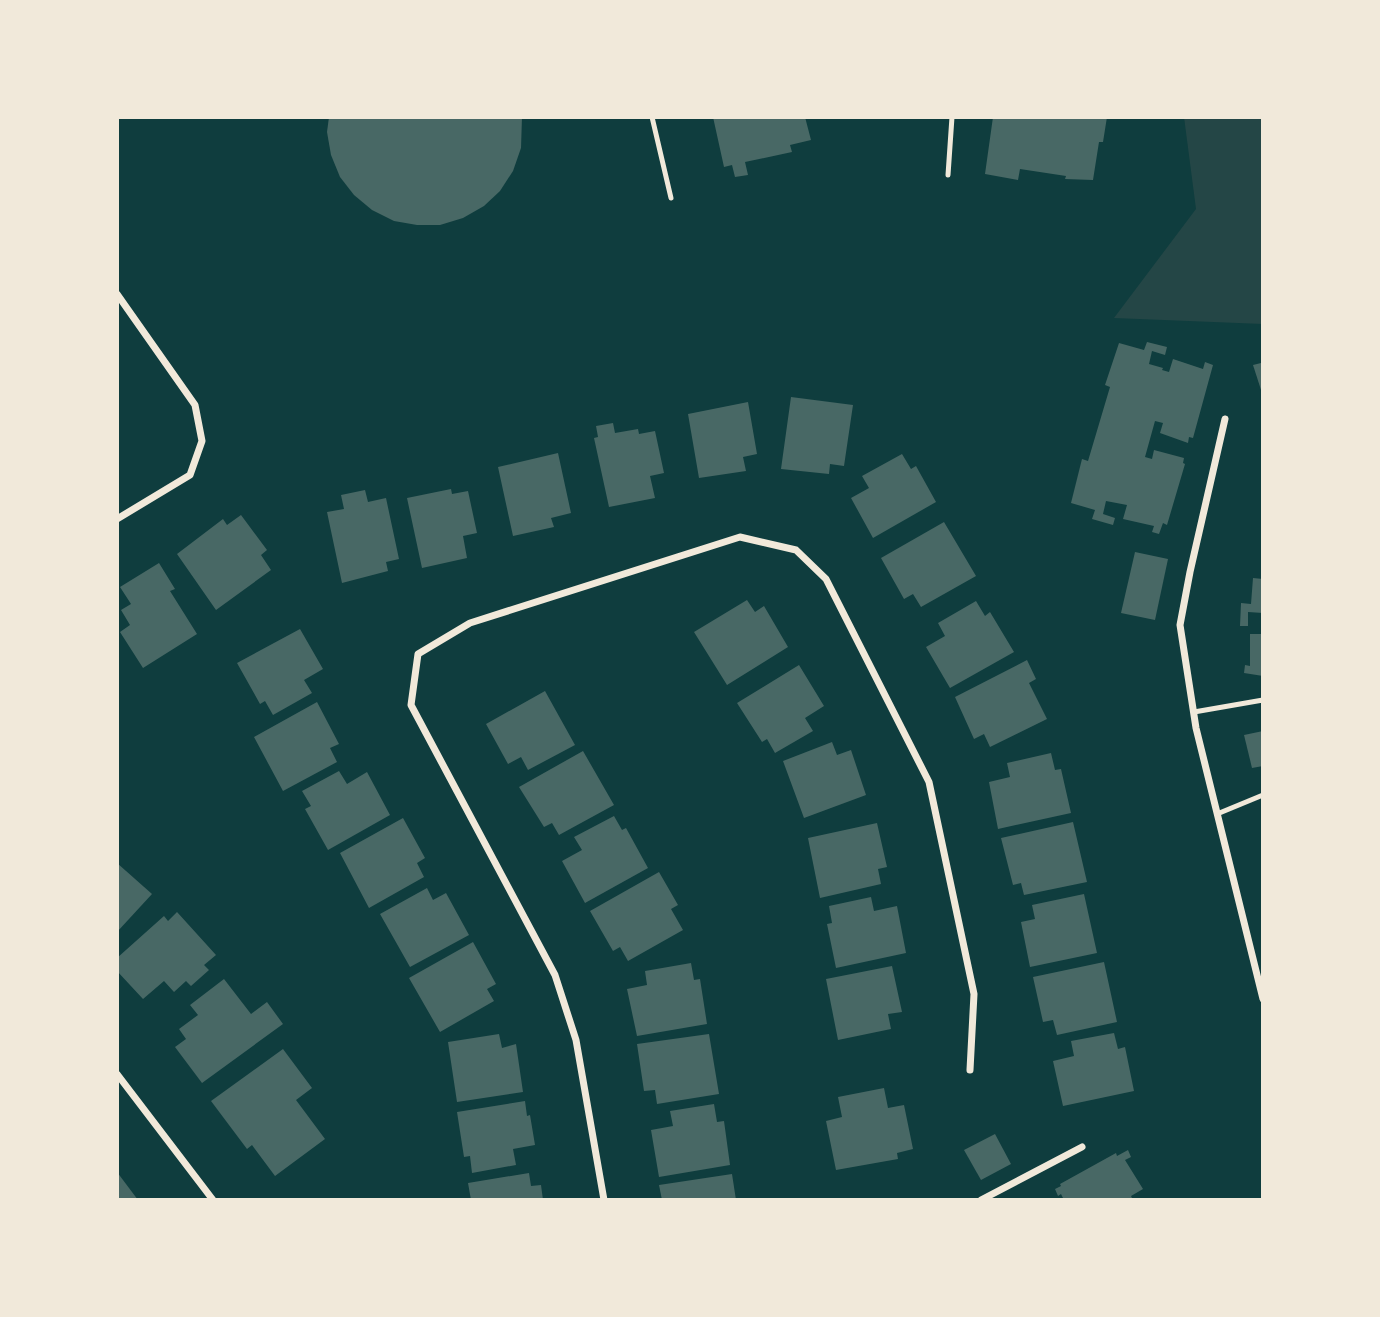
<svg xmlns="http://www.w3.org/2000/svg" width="1380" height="1317" viewBox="0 0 1380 1317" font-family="Mulish,sans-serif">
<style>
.green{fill:#244646}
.building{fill:#486865}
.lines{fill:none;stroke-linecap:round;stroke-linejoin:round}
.service{stroke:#f1e9da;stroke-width:5}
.minor{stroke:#f1e9da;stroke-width:7}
</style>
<rect width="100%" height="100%" fill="#0f3d3e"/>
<path class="green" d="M 1184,117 L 1263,117 L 1263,324 L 1114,318 L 1196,209 Z"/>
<g class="building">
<path d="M 329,117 L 522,117 L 521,148 L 513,171 L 500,191 L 484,206 L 463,218 L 440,225 L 417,225 L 394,221 L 372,210 L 354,195 L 340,177 L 331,155 L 327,132 Z"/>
<path d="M 713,117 L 805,117 L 811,140 L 790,145 L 792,152 L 745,162 L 748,175 L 735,177 L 732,165 L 724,167 Z"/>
<path d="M 993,117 L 1107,117 L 1103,142 L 1099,142 L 1093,180 L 1065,179 L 1066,176 L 1020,169 L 1018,180 L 985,174 Z"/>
<path d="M 1147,342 L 1167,347 L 1165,355 L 1152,351 L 1149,364 L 1163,368 L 1162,370 L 1169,372 L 1173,359 L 1203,369 L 1205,362 L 1213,365 L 1193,438 L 1189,437 L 1188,443 L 1160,433 L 1163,423 L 1155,421 L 1145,457 L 1152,459 L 1154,450 L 1184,458 L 1183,463 L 1185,464 L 1167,525 L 1163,523 L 1159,534 L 1152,532 L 1154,526 L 1123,519 L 1127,505 L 1106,501 L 1103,514 L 1115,518 L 1113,525 L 1092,519 L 1095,510 L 1071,503 L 1082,459 L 1088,461 L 1110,387 L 1105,385 L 1119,343 L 1144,350 Z"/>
<path d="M 1261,363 L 1263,366 L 1262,393 L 1253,365 Z"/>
<path d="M 791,397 L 853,405 L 844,466 L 830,464 L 829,474 L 781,469 Z"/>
<path d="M 748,402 L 757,454 L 743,457 L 746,471 L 699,478 L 688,414 Z"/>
<path d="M 613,423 L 615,433 L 638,429 L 639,434 L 655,431 L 664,473 L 650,476 L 655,498 L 609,507 L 594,438 L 598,437 L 596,426 Z"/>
<path d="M 558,453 L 571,513 L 551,518 L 554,527 L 513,536 L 498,467 Z"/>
<path d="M 902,454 L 911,469 L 916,466 L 936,502 L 873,538 L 851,498 L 869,488 L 862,476 Z"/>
<path d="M 451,489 L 452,494 L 468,491 L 477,533 L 463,536 L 467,558 L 422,568 L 407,498 Z"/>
<path d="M 365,490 L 368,502 L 386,498 L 399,559 L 386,562 L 388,571 L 342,583 L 327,512 L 344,509 L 341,495 Z"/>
<path d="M 241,515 L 267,550 L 261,555 L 271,570 L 216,610 L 177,554 L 223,519 L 227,525 Z"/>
<path d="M 944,522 L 976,576 L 921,607 L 913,594 L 904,599 L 881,558 Z"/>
<path d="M 1135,552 L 1168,559 L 1155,620 L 1121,613 Z"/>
<path d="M 159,563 L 175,589 L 170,591 L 197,634 L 143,668 L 120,632 L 130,625 L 121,610 L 131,604 L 120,587 Z"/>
<path d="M 1253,578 L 1263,579 L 1263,613 L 1248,612 L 1248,626 L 1240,626 L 1241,603 L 1251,604 Z"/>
<path d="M 747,600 L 755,612 L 764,606 L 788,647 L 727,685 L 694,632 Z"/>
<path d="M 976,601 L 985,616 L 990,612 L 1014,652 L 950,688 L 926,647 L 945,636 L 938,623 Z"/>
<path d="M 300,629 L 323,669 L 304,680 L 312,693 L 273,715 L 265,701 L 260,704 L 237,663 Z"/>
<path d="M 1250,634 L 1263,634 L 1263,676 L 1244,673 L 1245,665 L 1250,666 Z"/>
<path d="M 1027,660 L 1036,679 L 1029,683 L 1047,719 L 990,747 L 984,734 L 974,739 L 955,697 Z"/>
<path d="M 799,665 L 824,706 L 805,718 L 813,731 L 775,753 L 767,739 L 762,742 L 737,703 Z"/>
<path d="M 545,691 L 575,745 L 528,770 L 521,757 L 508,764 L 486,724 Z"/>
<path d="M 317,702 L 339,744 L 330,748 L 337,762 L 283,791 L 254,737 Z"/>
<path d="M 1263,731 L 1263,766 L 1252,768 L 1244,735 Z"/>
<path d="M 832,742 L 837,755 L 851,750 L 866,795 L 804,818 L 783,761 Z"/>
<path d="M 583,751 L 614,805 L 559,835 L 552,823 L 544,827 L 519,787 Z"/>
<path d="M 1051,753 L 1055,770 L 1061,769 L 1071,813 L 998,829 L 989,782 L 1010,777 L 1007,763 Z"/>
<path d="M 339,771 L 347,784 L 367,772 L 390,815 L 328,850 L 305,809 L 311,806 L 302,791 Z"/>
<path d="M 614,816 L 622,830 L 626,828 L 648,868 L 585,903 L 562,861 L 582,850 L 574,837 Z"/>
<path d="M 403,818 L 425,858 L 417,863 L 424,877 L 369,908 L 340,853 Z"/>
<path d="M 1073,822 L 1087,882 L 1024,895 L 1021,883 L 1013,885 L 1001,838 Z"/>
<path d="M 877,823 L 887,867 L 878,869 L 881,884 L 820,898 L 808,838 Z"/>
<path d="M 117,863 L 152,894 L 117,932 Z"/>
<path d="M 659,872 L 678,905 L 671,909 L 683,930 L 628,961 L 620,947 L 613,951 L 590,911 Z"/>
<path d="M 427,888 L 433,900 L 446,893 L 469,935 L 410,967 L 380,914 Z"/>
<path d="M 1084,894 L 1097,953 L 1030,967 L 1021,922 L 1035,919 L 1032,905 Z"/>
<path d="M 871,897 L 874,911 L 897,906 L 906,953 L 836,968 L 827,924 L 832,923 L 829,906 Z"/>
<path d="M 177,912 L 216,955 L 204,965 L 209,970 L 191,986 L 186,981 L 174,992 L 164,981 L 143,999 L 117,971 L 117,958 L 164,916 L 168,921 Z"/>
<path d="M 473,942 L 496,984 L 487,989 L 494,1001 L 440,1032 L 409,978 Z"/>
<path d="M 1104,962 L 1117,1022 L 1057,1035 L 1053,1020 L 1043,1022 L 1033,977 Z"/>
<path d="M 691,963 L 694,980 L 700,979 L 707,1024 L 637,1036 L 627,989 L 647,985 L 645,971 Z"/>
<path d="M 892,966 L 902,1012 L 888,1014 L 891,1029 L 838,1040 L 826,979 Z"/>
<path d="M 224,979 L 251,1014 L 267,1002 L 283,1024 L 202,1083 L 175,1047 L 186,1039 L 179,1029 L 198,1015 L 190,1005 Z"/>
<path d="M 1114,1033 L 1118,1049 L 1125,1047 L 1134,1091 L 1063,1106 L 1053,1061 L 1074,1056 L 1071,1041 Z"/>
<path d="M 499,1034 L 502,1048 L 516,1044 L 523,1092 L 457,1102 L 448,1042 Z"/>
<path d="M 709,1034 L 719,1094 L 657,1104 L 655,1090 L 644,1091 L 637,1044 Z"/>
<path d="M 283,1049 L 312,1088 L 296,1100 L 325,1139 L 275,1176 L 252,1145 L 247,1149 L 211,1101 Z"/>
<path d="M 884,1088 L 888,1108 L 904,1105 L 913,1149 L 897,1153 L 898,1159 L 836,1170 L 826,1121 L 842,1117 L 838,1097 Z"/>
<path d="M 525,1101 L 527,1116 L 530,1115 L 535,1145 L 513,1149 L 516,1165 L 472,1173 L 470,1156 L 464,1157 L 457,1112 Z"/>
<path d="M 714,1104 L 717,1122 L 724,1121 L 730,1165 L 659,1177 L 651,1130 L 673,1126 L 670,1111 Z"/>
<path d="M 995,1134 L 1011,1164 L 981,1180 L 964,1150 Z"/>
<path d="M 1128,1150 L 1131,1157 L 1125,1160 L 1143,1189 L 1131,1196 L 1133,1200 L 1064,1200 L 1061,1194 L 1058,1196 L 1055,1189 L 1061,1186 L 1060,1184 L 1116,1153 L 1117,1156 Z"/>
<path d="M 117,1172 L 138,1200 L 117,1200 Z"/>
<path d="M 529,1173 L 531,1186 L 541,1185 L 543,1200 L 471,1200 L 468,1183 Z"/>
<path d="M 732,1174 L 736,1200 L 662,1200 L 659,1185 Z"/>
</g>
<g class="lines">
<g class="service">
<path d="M 652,117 L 671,198"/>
<path d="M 948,175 L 952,117"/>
<path d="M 1194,712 L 1263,700"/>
<path d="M 1217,814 L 1263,795"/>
</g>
<g class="minor">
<path d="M 117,294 L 195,405 L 202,441 L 190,475 L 117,519"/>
<path d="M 1225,419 L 1190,572 L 1180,625 L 1196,728 L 1263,999"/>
<path d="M 117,1074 L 213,1200"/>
<path d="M 604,1200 L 576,1040 L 555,975 L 411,705 L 418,654 L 470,623 L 740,537 L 796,550 L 826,579 L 929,782 L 974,994 L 970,1070"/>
<path d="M 981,1200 L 1082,1147"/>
</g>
</g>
<rect width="1380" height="1317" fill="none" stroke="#f1e9da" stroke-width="238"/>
</svg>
